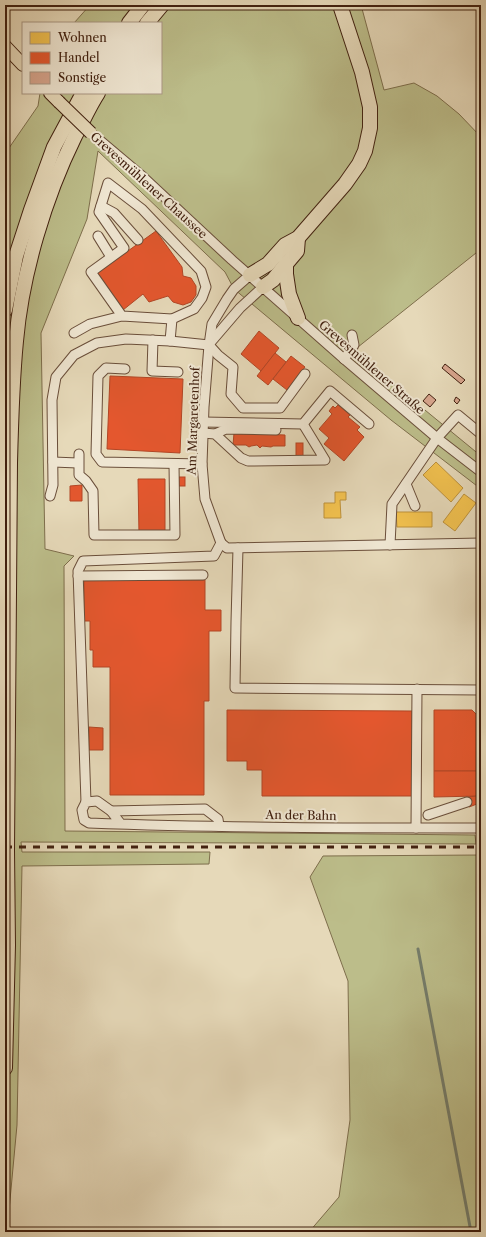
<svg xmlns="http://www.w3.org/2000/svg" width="486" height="1237" viewBox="0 0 486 1237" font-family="'Libre Caslon Text',serif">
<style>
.green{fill:#bcbd8a;stroke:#7e6e4c}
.homes{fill:#f2c14e;stroke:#bd913b}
.shops{fill:#e4572e;stroke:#b34625}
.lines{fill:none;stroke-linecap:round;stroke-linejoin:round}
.stream{stroke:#757d6b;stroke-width:3}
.building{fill:#d6a48c;stroke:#41200f}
.minor-casing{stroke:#6a4e3a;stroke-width:11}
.major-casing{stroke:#41200f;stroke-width:14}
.highway-casing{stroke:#41200f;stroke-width:16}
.minor{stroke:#efe6d2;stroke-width:9}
.major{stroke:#e6d9b9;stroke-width:12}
.highway{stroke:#e6d9b9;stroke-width:14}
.rail{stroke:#41200f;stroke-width:3;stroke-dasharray:7 7;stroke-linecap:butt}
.major-bridge-casing{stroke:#41200f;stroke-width:14;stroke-linecap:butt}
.major-bridge{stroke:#e6d9b9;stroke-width:12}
.labels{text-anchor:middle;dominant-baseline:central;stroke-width:4;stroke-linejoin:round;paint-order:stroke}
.street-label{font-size:12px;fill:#41200f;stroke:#efe6d2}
</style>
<rect width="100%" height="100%" fill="#e6d9b9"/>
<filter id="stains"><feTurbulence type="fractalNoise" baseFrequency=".005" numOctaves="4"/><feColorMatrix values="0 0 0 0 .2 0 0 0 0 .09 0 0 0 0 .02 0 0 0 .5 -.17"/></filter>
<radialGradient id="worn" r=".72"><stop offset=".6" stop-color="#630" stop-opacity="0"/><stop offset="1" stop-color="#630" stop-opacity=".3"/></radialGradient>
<g class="green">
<path d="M 90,5 L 361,5 L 384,90 L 414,83 L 437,96 L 459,114 L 481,137 L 481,249 L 353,351 L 481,456 L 481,489 L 391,420 L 234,289 L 225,272 L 98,151 L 87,219 L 41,333 L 45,549 L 74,556 L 64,566 L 65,831 L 475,835 L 476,844 L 21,842 L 22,852 L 210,852 L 209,864 L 22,866 L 17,1125 L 7,1232 L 5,1232 L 5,164 L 9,148 L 38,106 L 40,93 L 161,93 L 161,23 L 74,23 Z"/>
<path d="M 481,855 L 481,1232 L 309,1232 L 339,1197 L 350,1120 L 348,981 L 310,877 L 323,856 Z"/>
</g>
<g class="homes">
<path d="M 436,462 L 463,488 L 451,502 L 423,475 Z"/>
<path d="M 335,492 L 346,492 L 346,500 L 340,500 L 341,518 L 324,518 L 324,503 L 335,503 Z"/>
<path d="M 464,494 L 476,503 L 455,531 L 443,522 Z"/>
<path d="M 396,512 L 432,512 L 432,527 L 397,527 Z"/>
</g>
<g class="shops">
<path d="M 156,231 L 182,267 L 183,276 L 191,278 L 196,286 L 196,295 L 191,302 L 183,305 L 173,302 L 168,296 L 149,302 L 143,294 L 123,310 L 97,273 Z"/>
<path d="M 259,331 L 279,348 L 261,371 L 241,354 Z"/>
<path d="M 275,353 L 286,362 L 268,385 L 257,376 Z"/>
<path d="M 291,356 L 305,367 L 287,390 L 273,379 Z"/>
<path d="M 110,376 L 183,379 L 180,453 L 107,449 Z"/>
<path d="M 338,405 L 350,415 L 348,417 L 360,427 L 357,430 L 364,437 L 344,461 L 324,444 L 329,438 L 319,429 L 332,414 L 329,411 L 333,406 L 335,408 Z"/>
<path d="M 234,433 L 285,435 L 285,446 L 273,446 L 271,447 L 262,446 L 260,448 L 257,445 L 251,446 L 249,447 L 246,445 L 233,445 Z"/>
<rect x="296" y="443" width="7" height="13"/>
<rect x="177" y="477" width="8" height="9"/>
<path d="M 138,479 L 165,479 L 165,534 L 139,534 Z"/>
<path d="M 82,485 L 82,501 L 70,501 L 70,486 Z"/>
<path d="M 84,580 L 205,580 L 205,610 L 221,610 L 221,631 L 209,631 L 209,701 L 204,701 L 204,795 L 110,795 L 110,667 L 93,667 L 93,650 L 90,650 L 90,621 L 84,621 Z"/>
<path d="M 227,710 L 412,711 L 412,796 L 262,796 L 262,770 L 247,770 L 247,761 L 227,761 Z"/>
<path d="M 434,710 L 472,710 L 478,716 L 478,771 L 434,771 Z"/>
<path d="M 89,727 L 103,728 L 103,750 L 89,750 Z"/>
<path d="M 434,771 L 481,771 L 481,785 L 478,785 L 478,796 L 434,797 Z"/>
<path d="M 478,796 L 477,804 L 469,807 L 466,797 Z"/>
</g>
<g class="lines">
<path class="stream" d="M 418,949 L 471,1232"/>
</g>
<g class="building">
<path d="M 445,364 L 465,380 L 461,384 L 442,368 Z"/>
<path d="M 429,394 L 436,400 L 430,407 L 423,401 Z"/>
<path d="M 456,397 L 460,400 L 457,404 L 454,401 Z"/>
</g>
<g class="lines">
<defs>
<g id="minor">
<path d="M 91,133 L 142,176 L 232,260 L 344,359 L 437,438 L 481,472"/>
<path d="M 101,206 L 114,213 L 138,240"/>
<path d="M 98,236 L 111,257"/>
<path d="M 74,333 L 90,324 L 122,316 L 172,319 L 194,309 L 202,298 L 206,287 L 201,271 L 142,209 L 108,183 L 99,212 L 124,248 L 91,272 L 122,316"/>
<path d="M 153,340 L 152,371 L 178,372"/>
<path d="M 170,341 L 172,319"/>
<path d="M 210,343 L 240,308 L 263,287"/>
<path d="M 209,345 L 218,355 L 233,367 L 231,394 L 243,408 L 280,408 L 305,374"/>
<path d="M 344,359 L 354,345 L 352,335"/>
<path d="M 125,369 L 106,368 L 98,376 L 96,454 L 102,462 L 202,464"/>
<path d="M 203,422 L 303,424 L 330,391 L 369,424"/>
<path d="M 203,433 L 215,434 L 241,458 L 248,461 L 325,460 L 303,424"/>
<path d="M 215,434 L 226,429 L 276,430"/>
<path d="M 79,454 L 79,475 L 86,481 L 93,491 L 94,535 L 175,535 L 174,464"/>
<path d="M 53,462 L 78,463"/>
<path d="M 406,484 L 415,506"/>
<path d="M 50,496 L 53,485 L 52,400 L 56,377 L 74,355 L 97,343 L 126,339 L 170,341 L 209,345"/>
<path d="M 221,543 L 205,499 L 202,464 L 204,407 L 209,345 L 212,324 L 227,299 L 234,289 L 250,275"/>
<path d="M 221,543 L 227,548 L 481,543"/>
<path d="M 390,545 L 392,504 L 437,438 L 458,415 L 481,434"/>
<path d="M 238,548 L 236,622 L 235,688 L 481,690"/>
<path d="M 78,576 L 203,575"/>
<path d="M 86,802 L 78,571 L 83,561 L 214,556 L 221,543"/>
<path d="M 111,811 L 205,809 L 218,819 L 219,826"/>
<path d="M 428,815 L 467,802"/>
<path d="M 121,824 L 111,811 L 97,801 L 86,802 L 82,810 L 84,820 L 89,823 C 219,828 350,828 481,828"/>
<path d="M 416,828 L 417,689"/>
</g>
<g id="major">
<path d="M 5,46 L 23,65"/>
<path d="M 50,93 L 59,102"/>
</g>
<g id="highway">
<path d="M 129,23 L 143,5"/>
<path d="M 147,23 L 162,5"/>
<path d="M 298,238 L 297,251 L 286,264 L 286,274 L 289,294 L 298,318"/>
<path d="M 250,275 L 268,264 L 285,245 L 298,238 L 345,184 L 359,164 L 365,151 L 370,128 L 370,107 L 362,72 L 340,5"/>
<path d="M 263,287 L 273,280 L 286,264"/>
<path d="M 5,310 L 16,256 L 31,210 L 54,147 L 83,93"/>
<path d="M 5,1068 L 8,945 L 7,850 L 10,463 C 11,422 12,382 16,341 C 22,273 45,197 75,136 C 83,121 89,107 98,93"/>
</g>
</defs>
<use href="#minor" class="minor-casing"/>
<use href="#major" class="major-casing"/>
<use href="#highway" class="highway-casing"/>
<use href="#minor" class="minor"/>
<use href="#major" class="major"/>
<use href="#highway" class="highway"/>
<path class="rail" d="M 5,847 L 481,847"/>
<defs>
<path id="major-bridge" d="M 59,102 L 91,133"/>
</defs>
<use href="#major-bridge" class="major-bridge-casing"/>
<use href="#major-bridge" class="major-bridge"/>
</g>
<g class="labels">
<g class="street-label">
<text transform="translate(149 185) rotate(42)">Grevesmühlener Chaussee</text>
<text transform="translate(372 367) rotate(41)">Grevesmühlener Straße</text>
<text transform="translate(193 421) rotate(-88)">Am Margaretenhof</text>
<text transform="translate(301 815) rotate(1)">An der Bahn</text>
</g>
</g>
<rect width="486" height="1237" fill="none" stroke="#e6d9b9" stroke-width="20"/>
<rect x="6" y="6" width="474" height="1225" fill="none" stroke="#41200f" stroke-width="2"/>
<rect x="10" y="10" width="466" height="1217" fill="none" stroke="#41200f"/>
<rect x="22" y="22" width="140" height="72" fill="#efe6d2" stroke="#a99784"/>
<rect x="30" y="32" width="20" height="12" fill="#f2c14e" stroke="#a99784"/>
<text x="58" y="42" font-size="12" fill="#41200f">Wohnen</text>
<rect x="30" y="52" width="20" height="12" fill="#e4572e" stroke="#a99784"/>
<text x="58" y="62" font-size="12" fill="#41200f">Handel</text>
<rect x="30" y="72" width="20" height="12" fill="#d6a48c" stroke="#a99784"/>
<text x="58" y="82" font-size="12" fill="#41200f">Sonstige</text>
<rect width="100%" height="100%" filter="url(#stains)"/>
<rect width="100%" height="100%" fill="url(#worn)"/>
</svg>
